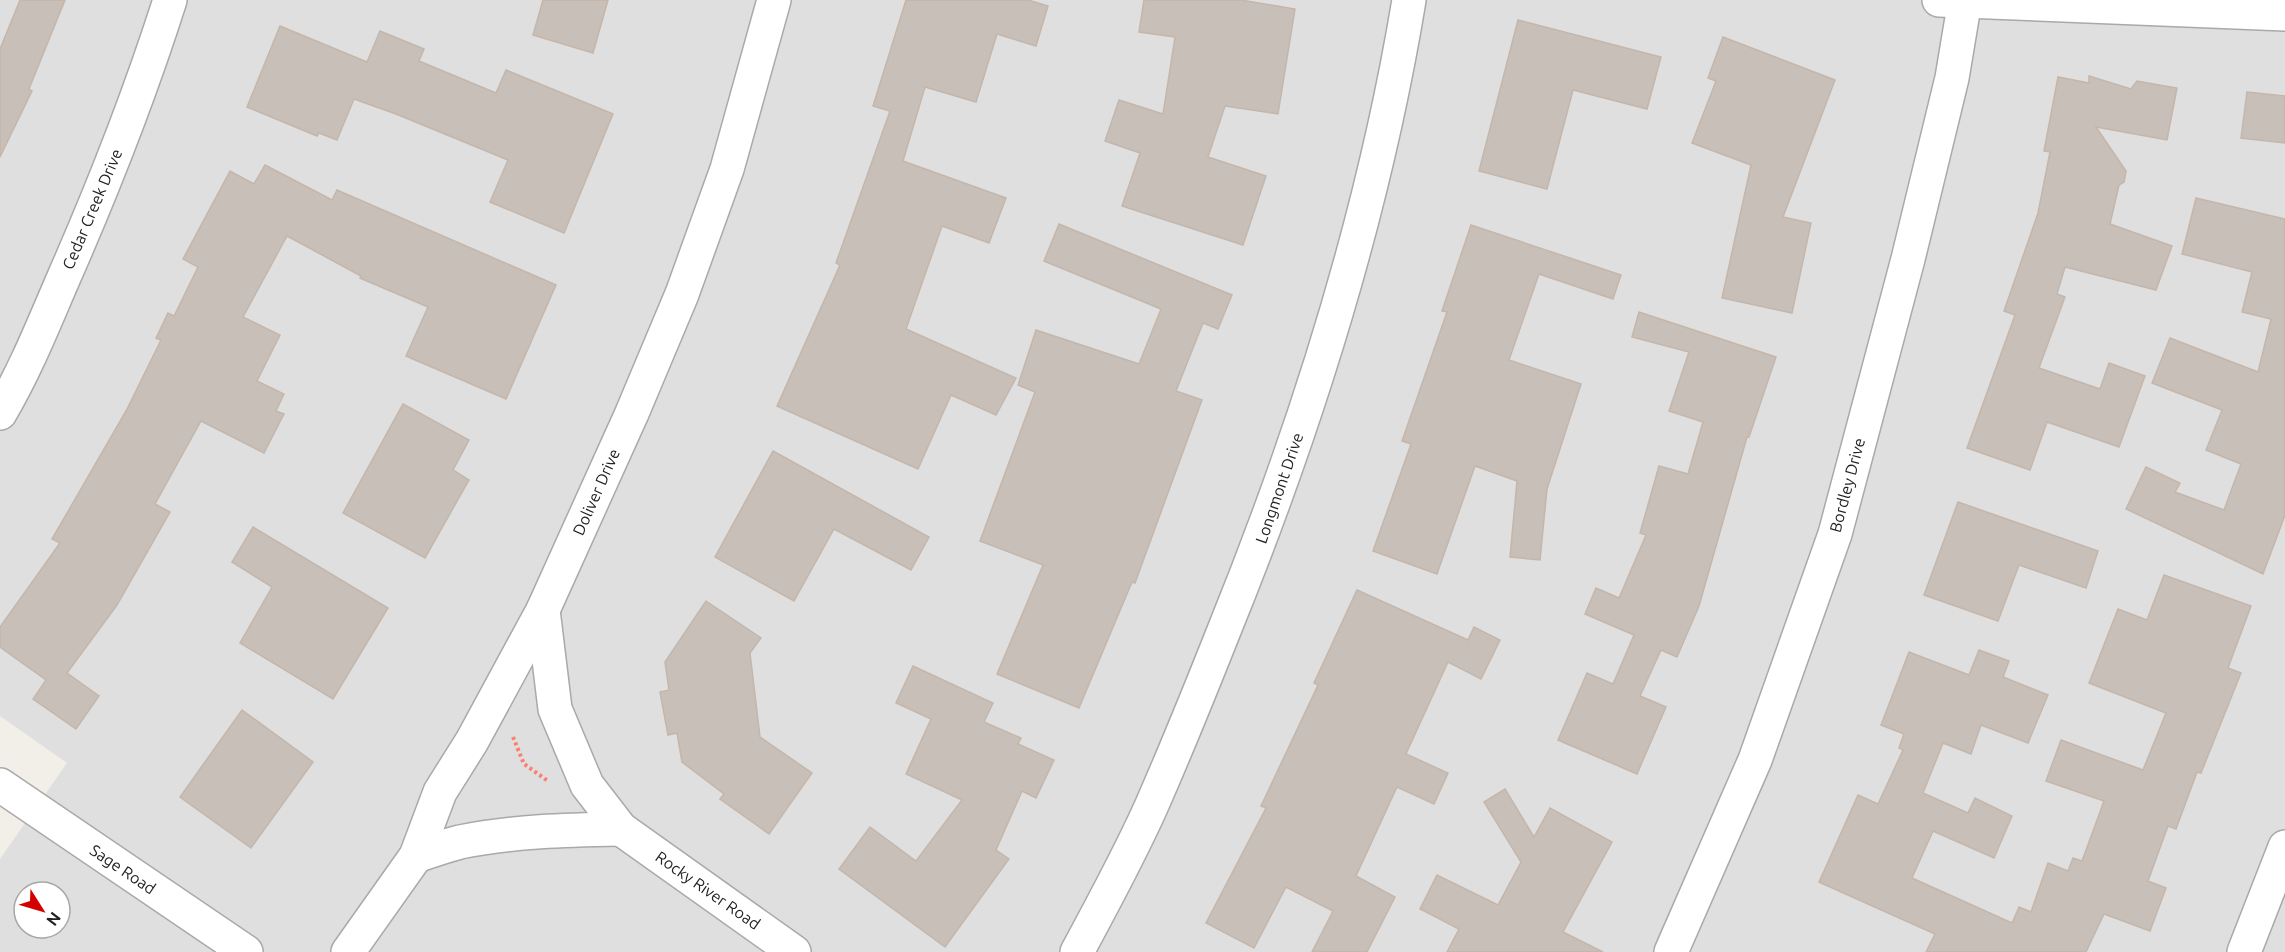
<svg xmlns="http://www.w3.org/2000/svg" width="2285" height="952" viewBox="0 0 2285 952" font-family="Ubuntu,sans-serif">
<style>
.residential{fill:#e0dfdf;fill-rule:evenodd}
.building{fill:#c7bfb8;stroke:#c4b6ab;stroke-width:1.5}
.lines{fill:none;stroke-linecap:round;stroke-linejoin:round}
.minor-casing{stroke:#a9a9a9;stroke-width:36}
.tertiary-casing{stroke:#a9a9a9;stroke-width:36}
.path{stroke:#fa8072;stroke-width:4;stroke-dasharray:3 3;stroke-linecap:butt}
.minor{stroke:#fff;stroke-width:33}
.tertiary{stroke:#fff;stroke-width:33}
.labels{text-anchor:middle;dominant-baseline:central;stroke-width:6;stroke-linejoin:round;paint-order:stroke}
.street-label{font-size:16px;fill:#222;stroke:#fff}
</style>
<rect width="100%" height="100%" fill="#f2efe9"/>
<path class="residential" d="M 0,0 L 2285,0 L 2285,952 L 0,952 L 0,859 L 67,763 L 0,716 ZM 24,892 L 60,892 L 60,928 L 24,928 Z"/>
<g class="building">
<path d="M 20,0 L 65,0 L 29,89 L 32,91 L 0,157 L 0,49 Z"/>
<path d="M 543,0 L 608,0 L 593,53 L 533,35 Z"/>
<path d="M 906,0 L 1028,0 L 1048,6 L 1036,46 L 997,34 L 976,102 L 925,87 L 903,161 L 1006,198 L 989,243 L 942,226 L 906,329 L 1016,378 L 996,415 L 951,395 L 918,469 L 777,406 L 840,265 L 836,263 L 890,111 L 873,106 Z"/>
<path d="M 1144,0 L 1241,0 L 1295,9 L 1278,114 L 1225,106 L 1208,157 L 1266,176 L 1243,245 L 1122,206 L 1140,153 L 1105,141 L 1119,100 L 1163,114 L 1175,37 L 1139,32 Z"/>
<path d="M 1518,20 L 1661,57 L 1647,109 L 1573,90 L 1547,189 L 1479,171 Z"/>
<path d="M 280,26 L 367,62 L 380,31 L 424,49 L 419,61 L 496,93 L 506,70 L 613,114 L 564,233 L 490,202 L 508,160 L 396,114 L 354,99 L 337,140 L 319,133 L 317,136 L 247,107 Z"/>
<path d="M 1723,37 L 1835,80 L 1783,217 L 1811,223 L 1792,313 L 1722,298 L 1751,165 L 1692,143 L 1716,81 L 1708,78 Z"/>
<path d="M 2089,76 L 2131,89 L 2137,81 L 2177,88 L 2167,140 L 2096,127 L 2126,171 L 2124,182 L 2119,185 L 2110,224 L 2172,246 L 2156,290 L 2065,267 L 2057,294 L 2065,297 L 2039,368 L 2100,389 L 2109,363 L 2145,376 L 2119,447 L 2047,422 L 2030,470 L 1967,448 L 2015,315 L 2004,311 L 2038,213 L 2050,152 L 2044,151 L 2058,77 L 2089,83 Z"/>
<path d="M 2247,92 L 2285,96 L 2285,143 L 2241,138 Z"/>
<path d="M 265,165 L 332,200 L 337,190 L 556,285 L 506,399 L 406,356 L 428,307 L 360,278 L 361,276 L 287,236 L 243,317 L 280,335 L 257,381 L 284,394 L 276,411 L 284,414 L 264,453 L 201,421 L 155,504 L 170,512 L 117,605 L 67,673 L 99,696 L 76,729 L 33,699 L 46,680 L 0,647 L 0,627 L 60,543 L 52,539 L 126,411 L 161,340 L 156,338 L 168,313 L 174,316 L 198,267 L 183,259 L 230,171 L 254,184 Z"/>
<path d="M 2196,198 L 2285,219 L 2285,515 L 2263,574 L 2126,509 L 2146,467 L 2180,483 L 2175,492 L 2224,510 L 2241,464 L 2206,450 L 2222,410 L 2152,383 L 2170,338 L 2258,372 L 2271,319 L 2242,312 L 2252,272 L 2182,254 Z"/>
<path d="M 1059,224 L 1232,295 L 1218,329 L 1203,323 L 1176,391 L 1202,400 L 1135,583 L 1132,582 L 1079,708 L 997,674 L 1043,565 L 980,541 L 1035,392 L 1018,385 L 1036,330 L 1139,364 L 1161,309 L 1044,261 Z"/>
<path d="M 1471,225 L 1621,275 L 1613,299 L 1539,274 L 1509,360 L 1581,384 L 1547,489 L 1540,560 L 1510,557 L 1517,481 L 1475,466 L 1437,574 L 1373,551 L 1411,444 L 1402,441 L 1447,312 L 1442,311 Z"/>
<path d="M 1639,312 L 1776,357 L 1749,437 L 1747,437 L 1699,606 L 1677,657 L 1661,650 L 1640,696 L 1666,707 L 1637,774 L 1558,740 L 1587,673 L 1613,684 L 1634,635 L 1585,614 L 1596,588 L 1619,598 L 1646,535 L 1640,533 L 1659,466 L 1688,474 L 1703,422 L 1669,411 L 1689,352 L 1632,337 Z"/>
<path d="M 403,404 L 469,440 L 453,470 L 469,480 L 425,558 L 343,513 Z"/>
<path d="M 773,451 L 929,537 L 911,570 L 834,529 L 794,601 L 715,557 Z"/>
<path d="M 1958,502 L 2098,551 L 2086,588 L 2019,565 L 1998,621 L 1924,595 Z"/>
<path d="M 253,527 L 388,608 L 333,699 L 240,643 L 272,587 L 232,562 Z"/>
<path d="M 2164,575 L 2251,606 L 2228,668 L 2241,673 L 2201,773 L 2197,772 L 2176,829 L 2168,826 L 2148,881 L 2166,888 L 2150,931 L 2104,914 L 2086,952 L 1926,952 L 1935,934 L 1819,882 L 1858,795 L 1878,804 L 1903,750 L 1899,748 L 1904,734 L 1881,725 L 1909,652 L 1969,675 L 1979,650 L 2009,661 L 2003,677 L 2048,695 L 2028,743 L 1981,725 L 1971,754 L 1943,743 L 1923,793 L 1968,813 L 1975,798 L 2012,816 L 1994,858 L 1933,831 L 1912,878 L 2012,923 L 2019,907 L 2031,912 L 2048,863 L 2068,871 L 2073,858 L 2082,861 L 2104,801 L 2046,781 L 2061,740 L 2143,770 L 2166,713 L 2089,683 L 2118,609 L 2147,620 Z"/>
<path d="M 1357,590 L 1468,640 L 1474,627 L 1500,640 L 1481,679 L 1448,662 L 1406,754 L 1448,773 L 1434,804 L 1397,787 L 1356,876 L 1395,897 L 1367,952 L 1312,952 L 1333,911 L 1286,887 L 1254,948 L 1206,923 L 1266,808 L 1261,806 L 1318,685 L 1314,683 Z"/>
<path d="M 706,601 L 761,638 L 750,653 L 760,737 L 812,773 L 769,834 L 720,799 L 724,794 L 682,762 L 677,733 L 668,735 L 660,692 L 669,690 L 665,662 Z"/>
<path d="M 913,666 L 993,703 L 984,722 L 1021,738 L 1018,744 L 1054,760 L 1036,798 L 1022,791 L 996,850 L 1009,859 L 945,947 L 839,869 L 870,827 L 916,861 L 962,800 L 906,774 L 931,719 L 896,703 Z"/>
<path d="M 242,710 L 313,762 L 251,848 L 180,797 Z"/>
<path d="M 1505,789 L 1534,837 L 1550,808 L 1612,842 L 1563,932 L 1603,952 L 1447,952 L 1459,929 L 1420,909 L 1437,875 L 1498,905 L 1521,862 L 1484,802 Z"/>
</g>
<g class="lines">
<defs>
<g id="minor">
<path d="M 0,413 C 26,369 44,323 64,277 C 104,186 140,94 170,0"/>
<path d="M 543,610 L 555,709 L 587,785 L 621,829 L 794,952"/>
<path d="M 416,856 C 430,851 445,846 460,842 C 513,831 567,830 621,829"/>
<path d="M 348,952 L 416,856 L 440,792 L 472,741 L 543,610 L 632,413 L 682,294 L 727,169 L 774,0"/>
<path d="M 1077,952 C 1103,904 1129,856 1151,807 C 1176,750 1200,691 1223,633 C 1306,429 1373,218 1409,0"/>
<path d="M 1671,952 L 1755,760 L 1835,534 L 1908,259 L 1952,78 L 1965,0"/>
<path d="M 2244,952 L 2285,847"/>
</g>
<g id="tertiary">
<path d="M 1939,0 L 2285,14"/>
<path d="M 0,785 L 246,952"/>
</g>
</defs>
<use href="#minor" class="minor-casing"/>
<use href="#tertiary" class="tertiary-casing"/>
<path class="path" d="M 513,737 L 524,764 L 548,781"/>
<use href="#minor" class="minor"/>
<use href="#tertiary" class="tertiary"/>
</g>
<g class="labels">
<g class="street-label">
<text transform="translate(92 209) rotate(-67)">Cedar Creek Drive</text>
<text transform="translate(1847 485) rotate(-75)">Bordley Drive</text>
<text transform="translate(1279 488) rotate(-71)">Longmont Drive</text>
<text transform="translate(596 492) rotate(-66)">Doliver Drive</text>
<text transform="translate(123 869) rotate(34)">Sage Road</text>
<text transform="translate(708 890) rotate(35)">Rocky River Road</text>
</g>
</g>
<g transform="translate(42 910) rotate(127)"><circle r="28" fill="#ffffff" stroke="#a7a7a7" stroke-width="1.5"/>
<path d="M0-4.5L10 22L0 15L-10 22Z" fill="#d40000"/>
<text y="-9" font-size="16" font-weight="bold" text-anchor="middle" fill="#222222">N</text>
</g>
</svg>
